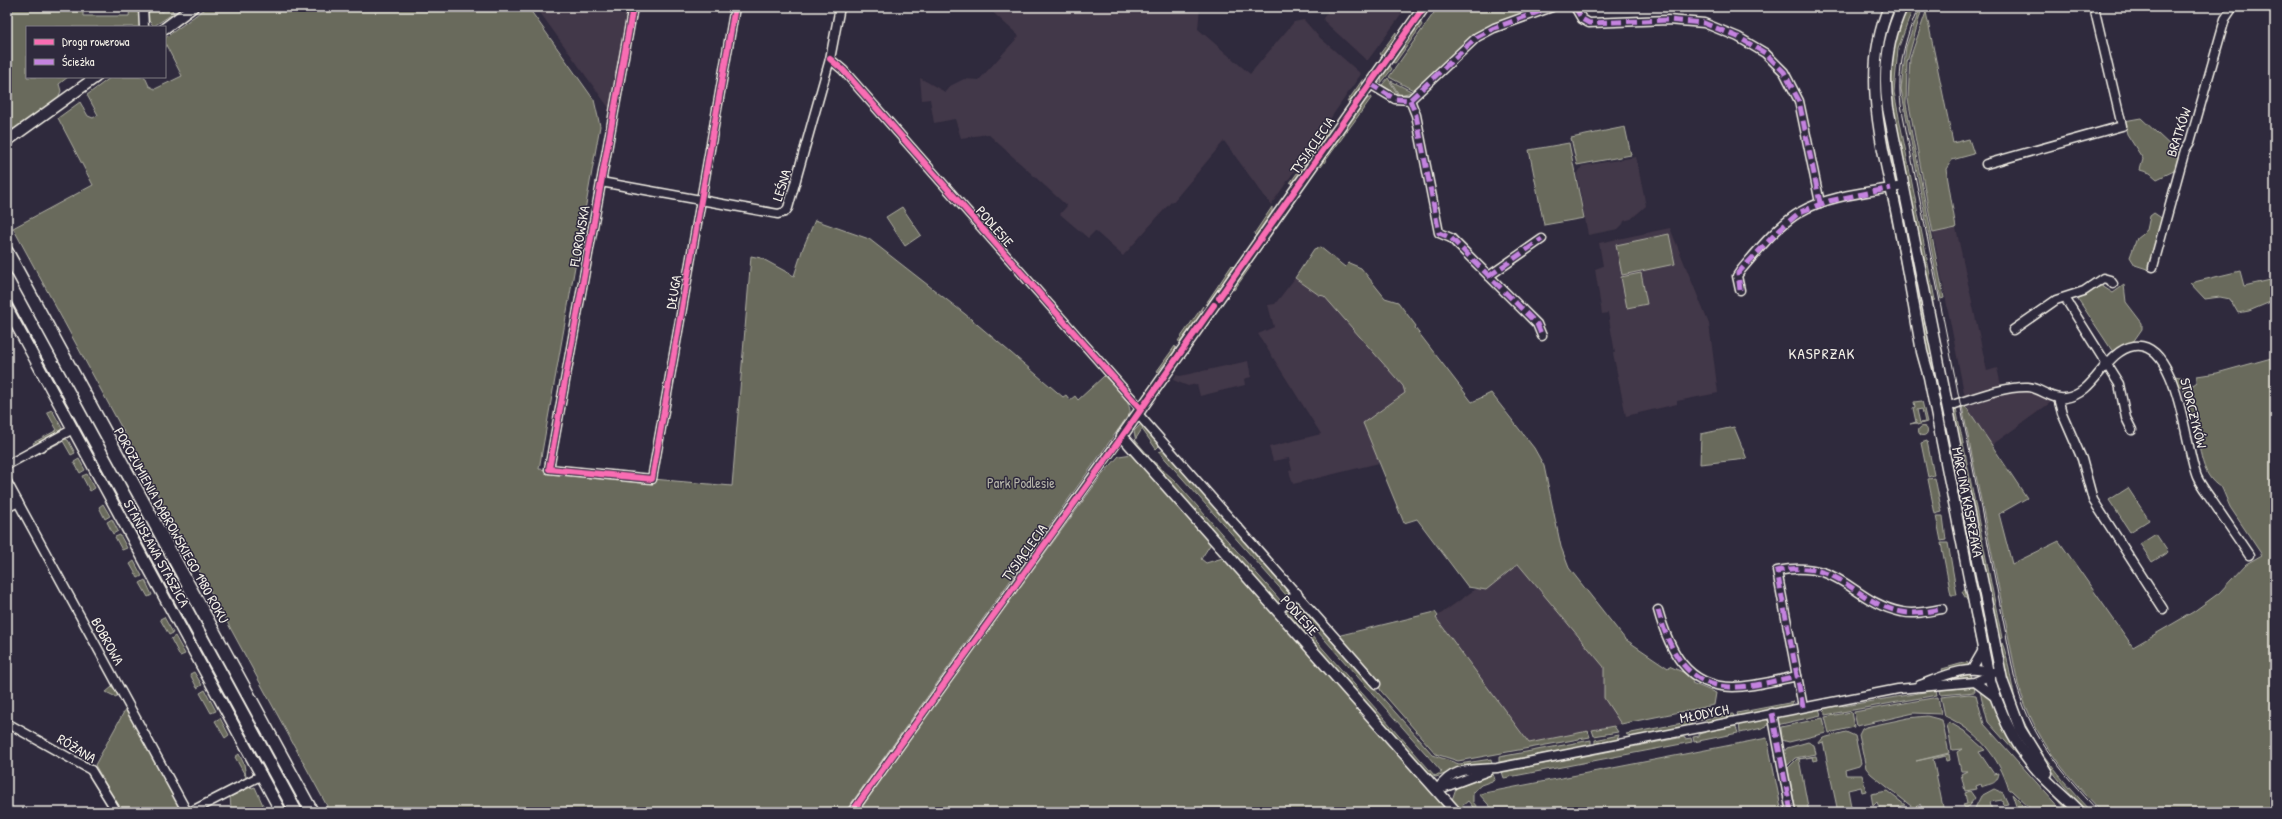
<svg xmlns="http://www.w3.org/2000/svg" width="2282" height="819" viewBox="0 0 2282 819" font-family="'Patrick Hand',sans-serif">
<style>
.built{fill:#423748}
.green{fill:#696a5c;stroke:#aeaea2;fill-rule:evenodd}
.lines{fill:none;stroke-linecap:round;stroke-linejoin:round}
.minor-casing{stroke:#f4f1e8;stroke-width:11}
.tertiary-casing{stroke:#f4f1e8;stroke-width:13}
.primary-casing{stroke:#f4f1e8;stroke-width:15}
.minor{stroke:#2f2a3d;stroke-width:8}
.tertiary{stroke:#2f2a3d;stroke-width:10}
.primary{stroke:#2f2a3d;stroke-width:12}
.tram{stroke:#f4f1e8;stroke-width:1}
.quiet{stroke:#c483df;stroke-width:5;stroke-dasharray:10 5;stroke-linecap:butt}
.cycleway-casing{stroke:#2f2a3d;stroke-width:8}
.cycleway{stroke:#f96db3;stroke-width:6}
.labels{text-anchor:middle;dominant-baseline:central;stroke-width:3;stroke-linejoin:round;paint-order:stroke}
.street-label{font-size:14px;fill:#f4f1e8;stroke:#2f2a3d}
.park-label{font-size:14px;fill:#b5b4a9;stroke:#2f2a3d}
.neighbourhood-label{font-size:15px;letter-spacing:1px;fill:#f4f1e8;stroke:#2f2a3d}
</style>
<rect width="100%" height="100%" fill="#2f2a3d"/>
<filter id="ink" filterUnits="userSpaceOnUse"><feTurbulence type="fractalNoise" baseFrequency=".025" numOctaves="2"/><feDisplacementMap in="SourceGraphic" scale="8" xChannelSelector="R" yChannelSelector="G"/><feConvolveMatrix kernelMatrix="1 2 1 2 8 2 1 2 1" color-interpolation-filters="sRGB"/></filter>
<g filter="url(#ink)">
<g class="built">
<path d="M 536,7 L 630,7 L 613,108 L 609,108 Z"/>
<path d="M 987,7 L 1200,7 L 1198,29 L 1250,74 L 1294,22 L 1304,20 L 1318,36 L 1361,74 L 1271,205 L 1224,141 L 1172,203 L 1171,202 L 1123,256 L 1095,231 L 1088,238 L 1060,214 L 1067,206 L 988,134 L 961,138 L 955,119 L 934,123 L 930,99 L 922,100 L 920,78 L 945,92 L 950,86 L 964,79 L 979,80 L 1019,36 Z"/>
<path d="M 1326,7 L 1407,7 L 1368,60 L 1366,60 L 1324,21 L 1323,18 L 1327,13 Z"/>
<path d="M 1636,157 L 1646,206 L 1631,219 L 1624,221 L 1623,224 L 1618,229 L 1588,235 L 1577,175 L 1582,166 Z"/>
<path d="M 1670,228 L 1709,324 L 1718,393 L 1677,401 L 1677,404 L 1626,416 L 1613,353 L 1615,353 L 1608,313 L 1602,314 L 1595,269 L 1603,266 L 1599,243 Z"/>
<path d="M 1956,228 L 1987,371 L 1997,368 L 2001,385 L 2031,381 L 2049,400 L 2050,403 L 1992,445 L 1967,408 L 1933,233 Z"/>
<path d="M 1295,278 L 1319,295 L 1323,295 L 1403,385 L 1405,393 L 1364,423 L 1379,463 L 1293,484 L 1289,471 L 1292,470 L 1289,458 L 1273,461 L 1269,447 L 1321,434 L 1258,334 L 1274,327 L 1268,305 L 1275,304 Z"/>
<path d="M 1248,361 L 1251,377 L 1244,379 L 1245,385 L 1200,396 L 1197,384 L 1188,386 L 1173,380 L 1176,375 L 1180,376 Z"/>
<path d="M 1518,564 L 1604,667 L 1604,698 L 1621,724 L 1529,743 L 1435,618 L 1477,588 L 1486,590 Z"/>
</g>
<g class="green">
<path d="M 7,7 L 83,7 L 83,16 L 129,16 L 130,7 L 138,7 L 141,27 L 27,27 L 27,77 L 68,77 L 59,84 L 61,91 L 58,98 L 7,135 Z"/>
<path d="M 148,7 L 158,7 L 162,12 L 170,7 L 174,13 L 154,26 L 149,21 Z"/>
<path d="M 207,7 L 528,7 L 594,100 L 600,126 L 539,469 L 732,486 L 751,256 L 761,258 L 794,276 L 803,248 L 815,220 L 869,239 L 965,314 L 1063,397 L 1066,395 L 1070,400 L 1075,396 L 1078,400 L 1104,376 C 1113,385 1131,400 1130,413 L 845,812 L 322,812 L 327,806 L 13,228 L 93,185 L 58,118 L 80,102 L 88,116 L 93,118 L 98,115 L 87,95 L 111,77 L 145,77 L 149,86 L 155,89 L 182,76 L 165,43 L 165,38 Z"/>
<path d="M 1438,7 L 1542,7 L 1491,26 L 1415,91 L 1389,77 Z"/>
<path d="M 1893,7 L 1898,7 L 1886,43 L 1898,178 L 1894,180 C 1881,115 1869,72 1893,7 Z"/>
<path d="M 1906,7 L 1913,8 L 1898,49 L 1894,92 L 1935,300 L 1930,301 L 1891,103 C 1890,67 1893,41 1906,7 Z"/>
<path d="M 1919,11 L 1921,12 L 1907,62 L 1906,104 L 1944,298 L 1941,299 L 1901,89 L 1906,47 Z"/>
<path d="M 1926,12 L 1953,143 L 1969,139 L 1974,154 L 1952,160 L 1946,169 L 1956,228 L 1933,233 L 1908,99 L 1910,58 Z"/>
<path d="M 1420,21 L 1422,25 L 1395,63 L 1391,62 Z"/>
<path d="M 1396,32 L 1396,38 L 1383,56 L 1380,54 Z"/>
<path d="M 1389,65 L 1392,69 L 1381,83 L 1382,75 Z"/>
<path d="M 1388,78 L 1398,95 L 1382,85 Z"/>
<path d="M 1363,79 L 1362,85 L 1351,101 L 1347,102 Z"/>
<path d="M 1391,81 L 1413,92 L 1399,95 Z"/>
<path d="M 1372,97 L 1321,167 L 1319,165 L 1364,100 Z"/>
<path d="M 2141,118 L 2173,148 L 2181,150 L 2176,170 L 2157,179 L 2150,173 L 2140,170 L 2143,159 L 2127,134 L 2124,121 Z"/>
<path d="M 1625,127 L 1631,155 L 1577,165 L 1571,138 Z"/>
<path d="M 1329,128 L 1329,132 L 1294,182 L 1290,183 Z"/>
<path d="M 1569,143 L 1584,218 L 1544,225 L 1529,150 Z"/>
<path d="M 1888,198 L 1889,200 L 1919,357 L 1891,217 Z"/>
<path d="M 1898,199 L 1907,228 L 1936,353 L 1925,356 Z"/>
<path d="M 902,207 L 921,235 L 905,246 L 886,217 Z"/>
<path d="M 1272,207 L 1272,213 L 1256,236 L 1254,234 Z"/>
<path d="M 2154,213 L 2163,219 L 2150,270 L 2135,265 L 2130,257 L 2137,238 L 2147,230 L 2150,216 Z"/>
<path d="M 1669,234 L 1675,264 L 1622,275 L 1616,245 Z"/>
<path d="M 1320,247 L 1345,267 L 1349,263 L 1361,268 L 1385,298 L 1398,302 L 1416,326 L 1415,328 L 1472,402 L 1491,393 L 1534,448 L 1544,466 L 1561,547 L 1569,568 L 1625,639 L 1668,668 L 1669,666 L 1685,673 L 1694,680 L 1692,683 L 1716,693 L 1714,705 L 1621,724 L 1604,698 L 1604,667 L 1518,564 L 1486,590 L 1468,587 L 1417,519 L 1404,523 L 1363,423 L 1405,393 L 1403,386 L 1324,296 L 1319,295 L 1295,278 L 1314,249 Z"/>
<path d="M 1232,265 L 1234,267 L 1211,301 L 1209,300 L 1205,305 Z"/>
<path d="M 1251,266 L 1234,290 L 1232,289 L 1247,267 Z"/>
<path d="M 2240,271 L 2244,286 L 2275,279 L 2275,300 L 2249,311 L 2238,313 L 2230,299 L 2220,297 L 2205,299 L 2190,283 Z"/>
<path d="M 1641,273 L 1647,304 L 1627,308 L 1621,277 Z"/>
<path d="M 2124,285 L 2126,302 L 2142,323 L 2142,329 L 2133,342 L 2113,352 L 2078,299 L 2097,287 L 2102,286 L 2113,293 Z"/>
<path d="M 7,289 L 292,812 L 285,812 L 229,702 L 226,703 L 7,301 Z"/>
<path d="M 1203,306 L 1200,312 L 1202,314 L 1180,342 L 1178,341 Z"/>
<path d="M 1175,346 L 1176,349 L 1158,372 L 1157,371 Z"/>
<path d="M 1937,357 L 1942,404 L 1939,405 L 1925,360 Z"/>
<path d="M 2275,357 L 2275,812 L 2102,812 C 2062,770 2036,741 2018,684 L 1962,406 L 1967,408 L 2027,498 L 1999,514 L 2012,564 L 2059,541 L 2133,647 L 2193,612 L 2219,593 L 2246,564 L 2262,555 L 2230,507 L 2222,488 C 2198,476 2200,440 2195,417 L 2191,418 L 2183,386 L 2179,387 L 2175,376 L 2185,378 L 2193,385 L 2197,382 L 2197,376 L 2217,373 Z"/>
<path d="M 1922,401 L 1927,422 L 1917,425 L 1916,423 L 1910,424 L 1916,422 L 1913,408 L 1915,407 L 1914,402 ZM 1922,409 L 1925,422 L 1920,423 L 1917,410 Z"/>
<path d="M 1956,408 L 2002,638 L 1998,639 L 1952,410 Z"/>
<path d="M 52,410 L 62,428 L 60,431 L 34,445 L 33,443 L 57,430 L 47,412 Z"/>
<path d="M 1941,414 L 1945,415 L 1991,645 L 1989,641 L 1985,641 Z"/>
<path d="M 1142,423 L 1145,425 L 1144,427 L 1160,445 L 1156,449 L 1142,429 L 1135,440 L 1149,456 L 1147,457 L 1136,442 L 1134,431 Z"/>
<circle cx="1923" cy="431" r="4.5"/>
<path d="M 1734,427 L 1747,459 L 1700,464 L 1701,434 Z"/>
<path d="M 65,439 L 68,440 L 75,453 L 71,455 L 63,441 L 32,457 Z"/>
<path d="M 1927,441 L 1934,475 L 1928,477 L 1921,443 Z"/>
<path d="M 1164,450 L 1291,594 L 1286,595 L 1159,452 Z"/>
<path d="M 1132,454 L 1212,542 L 1201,559 L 1206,563 L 1226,557 L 1451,812 L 858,812 L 900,751 L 1102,475 L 1119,456 Z"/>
<path d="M 79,459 L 85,470 L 80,473 L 74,462 Z"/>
<path d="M 1151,459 L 1175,481 L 1281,601 L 1279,605 L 1150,460 Z"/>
<path d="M 87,474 L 95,488 L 90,491 L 82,476 Z"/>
<path d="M 1935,478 L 1942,512 L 1935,514 L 1928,479 Z"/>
<path d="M 2128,488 L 2149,520 L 2130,532 L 2109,500 Z"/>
<path d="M 103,504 L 110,516 L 105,519 L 99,507 Z"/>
<path d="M 1936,516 L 1943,516 L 1946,540 L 1941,541 Z"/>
<path d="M 112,519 L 118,531 L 113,534 L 107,522 Z"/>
<path d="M 2156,534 L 2168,552 L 2152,562 L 2140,544 Z"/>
<path d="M 120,535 L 127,548 L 122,550 L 115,537 Z"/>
<path d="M 1941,543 L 1948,543 L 1957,595 L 1951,595 Z"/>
<path d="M 134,561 L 142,576 L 138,578 L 130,564 Z"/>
<path d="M 145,580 L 152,595 L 148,597 L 140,583 Z"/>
<path d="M 1967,586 L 1978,643 L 1976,643 L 1968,602 L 1962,592 Z"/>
<path d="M 1295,599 L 1433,755 L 1459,764 L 1491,759 L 1492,764 L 1454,771 L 1436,777 L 1430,775 L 1284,611 L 1288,609 L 1435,776 L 1442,772 L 1294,605 Z"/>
<path d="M 1435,612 L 1438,616 L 1436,618 L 1529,743 L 1588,731 L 1590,737 L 1458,761 L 1436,754 L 1381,691 L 1378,684 L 1338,638 L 1341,635 Z"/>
<path d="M 164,617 L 173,633 L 169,635 L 160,619 Z"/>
<path d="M 175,636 L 185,654 L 180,656 L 171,639 Z"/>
<path d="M 2002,643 C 2008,655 2011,685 2016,702 C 2031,746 2061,779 2092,812 L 2087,812 C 2053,775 2026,741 2009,692 C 2004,678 2002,662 1998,647 L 2002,646 Z"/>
<path d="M 1967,662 L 1969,666 L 1943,673 L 1942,669 Z"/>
<path d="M 194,672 L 202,685 L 197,688 L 190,674 Z"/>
<path d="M 1971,674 L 1972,679 L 1939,682 Z"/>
<path d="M 1995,682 L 1998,682 L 2027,747 L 2008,717 Z"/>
<path d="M 112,687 L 116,688 L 118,694 L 116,697 L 106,692 Z"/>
<path d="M 1974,687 L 1975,692 L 1941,695 L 1940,690 Z"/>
<path d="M 1979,688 L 1990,696 L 2044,782 L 2073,812 L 2069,812 L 1988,722 Z"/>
<path d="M 205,690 L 216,711 L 211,713 L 200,693 Z"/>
<path d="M 1936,690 L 1937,695 L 1825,715 L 1824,707 L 1838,704 L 1844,706 Z"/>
<path d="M 1969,694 L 1976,695 L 1984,724 L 2063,812 L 2034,812 L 2011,790 L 2009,790 C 1999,756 1977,731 1945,716 L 1941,697 Z"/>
<path d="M 1938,697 L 1941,714 L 1914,713 L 1857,726 L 1854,712 Z"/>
<path d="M 1794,702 L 1787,707 L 1738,716 L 1737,713 Z"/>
<path d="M 1819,708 L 1821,715 L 1777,725 L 1778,719 L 1782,715 Z"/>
<path d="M 125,710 L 129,713 L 182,808 L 181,812 L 121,812 L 95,765 Z"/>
<path d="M 1851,712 L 1854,727 L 1829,733 L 1825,717 Z"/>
<path d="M 1733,714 L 1734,717 L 1707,722 L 1706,720 L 1700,720 Z"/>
<path d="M 1927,716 L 1942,720 L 1949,753 L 1916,761 L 1949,754 L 1950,760 L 1946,761 L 1945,756 L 1933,759 L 1944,812 L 1924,812 L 1920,804 L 1916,810 L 1871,774 L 1866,768 L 1859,735 L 1862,729 L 1866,727 L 1908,718 Z"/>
<path d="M 220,718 L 229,735 L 225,738 L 215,721 Z"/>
<path d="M 1823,718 L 1826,733 L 1789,742 L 1782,740 L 1781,727 Z"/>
<path d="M 1766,719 L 1771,724 L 1762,728 L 1740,733 L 1739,723 Z"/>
<path d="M 1698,720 L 1691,723 L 1692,725 L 1631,737 L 1626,734 Z"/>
<path d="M 1949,722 L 1964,731 L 1985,750 L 1979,752 L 1994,774 L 1999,773 C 1997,786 1989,783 1982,787 L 1981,784 L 1976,786 L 1977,789 L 1965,791 L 1961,774 L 1967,771 L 1961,771 L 1957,752 L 1962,749 L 1952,750 L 1947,725 Z"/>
<path d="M 1735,724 L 1738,733 L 1694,742 L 1693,737 L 1699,736 L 1699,734 Z"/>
<path d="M 1614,726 L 1618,732 L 1594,736 L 1592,730 Z"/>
<path d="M 1846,732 L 1855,736 L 1861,763 L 1859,766 L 1845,770 L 1846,775 L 1862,775 L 1866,791 L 1862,792 L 1861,787 L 1848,790 L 1852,812 L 1838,812 L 1823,742 L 1818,744 L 1823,738 Z"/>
<path d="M 1619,735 L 1617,740 L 1595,744 L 1595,740 Z"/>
<path d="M 1684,737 L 1685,739 L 1691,738 L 1692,742 L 1504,778 L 1502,772 Z"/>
<path d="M 1767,738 L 1782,812 L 1495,812 L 1479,794 Z"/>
<path d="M 1591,740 L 1591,745 L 1499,762 L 1499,757 Z"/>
<path d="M 1808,742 L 1814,745 L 1816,754 L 1795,758 L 1787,766 L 1784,752 L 1787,748 Z"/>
<path d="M 239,754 L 244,764 L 246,777 L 235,757 Z"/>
<path d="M 1816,756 L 1817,760 L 1813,761 L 1812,757 L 1799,759 L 1809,812 L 1796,812 L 1788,768 L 1797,759 Z"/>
<path d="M 1493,774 L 1495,780 L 1481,785 L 1473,792 L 1473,802 L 1481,812 L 1477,812 L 1468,801 L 1462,806 L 1467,812 L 1460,812 L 1452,800 L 1456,788 Z"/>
<path d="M 251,787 L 252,788 L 255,787 L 266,812 L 223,812 L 231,808 L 230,797 Z"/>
<path d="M 1994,789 L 2003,793 L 2008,804 L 2003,805 L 2002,800 L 1990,802 L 1992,812 L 1977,812 L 1978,810 L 1975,808 L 1981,796 Z"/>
<path d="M 1887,791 L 1905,805 L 1900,806 L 1901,812 L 1881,812 L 1877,802 L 1873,806 L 1871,794 Z"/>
<path d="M 1970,791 L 1975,798 L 1966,809 L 1963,805 L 1967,804 L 1965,793 Z"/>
<path d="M 2012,794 L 2030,812 L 2018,812 Z"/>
</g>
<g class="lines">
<defs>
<g id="minor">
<path d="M 143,7 L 144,27"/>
<path d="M 633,7 L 549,469 L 652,479 L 735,7"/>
<path d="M 1575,7 L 1582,19 L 1589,23 L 1668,20 L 1704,23 L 1738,37 L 1765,53 L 1784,72 L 1799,101 L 1820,203"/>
<path d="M 830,59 L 843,70 L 1141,409"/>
<path d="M 1370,84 L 1395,99 L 1410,100 L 1477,37 L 1494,28 L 1552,7"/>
<path d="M 1410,100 L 1416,115 L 1439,233 L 1451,238 L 1537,324 L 1542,336"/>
<path d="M 1986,164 L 2122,126 L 2094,7"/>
<path d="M 601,182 L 778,214 L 785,212 L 788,208 L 830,59 L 840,7"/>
<path d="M 2153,267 L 2185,150 L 2190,142 L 2225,19 L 2233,7"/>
<path d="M 1489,276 L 1542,239"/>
<path d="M 1740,290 L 1737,276 L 1741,270 C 1758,250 1777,226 1800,212 C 1829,195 1870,192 1903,186"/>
<path d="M 2065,298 L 2119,384 L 2126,418 L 2132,430"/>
<path d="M 2013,330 L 2056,300 L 2084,291 L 2103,278 L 2110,280 L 2113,284"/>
<path d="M 2058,398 L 2062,413 L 2082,459 L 2093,500 L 2163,609"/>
<path d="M 1949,406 C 1971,399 2004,386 2028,387 C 2041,388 2051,400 2065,398 C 2096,394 2104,351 2134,346 C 2179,340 2185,449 2197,477 C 2201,486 2208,494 2213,502 C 2225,520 2237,537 2249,555"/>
<path d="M 1138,414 L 1376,684"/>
<path d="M 7,465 L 73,429"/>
<path d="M 7,482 L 187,812"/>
<path d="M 7,508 L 18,502"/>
<path d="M 1658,610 C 1669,649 1686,687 1733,687 C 1753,687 1778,680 1797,676"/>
<path d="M 1278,611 L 1297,593"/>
<path d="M 1972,669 L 1983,650"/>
<path d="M 1975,682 L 1995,697"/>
<path d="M 1920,685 C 1939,678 1969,663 1988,673 L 2000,671"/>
<path d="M 1803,707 L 1777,571 C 1842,558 1851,602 1902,612 C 1915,615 1929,611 1942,609"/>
<path d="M 1772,713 L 1791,812"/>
<path d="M 7,723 L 91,770 L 117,812"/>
<path d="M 1437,790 C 1453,766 1470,770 1497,768 L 1898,689 L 1975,682 L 1984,678 L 1988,673"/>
<path d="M 1437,790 L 1488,771"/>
<path d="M 190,812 L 262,775"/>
<path d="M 852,812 L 1122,436"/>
</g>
<g id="tertiary">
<path d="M 1424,7 L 1122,436 L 1456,812"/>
<path d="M 1889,7 C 1860,74 1883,148 1897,215 C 1906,261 1914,306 1922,352 L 1929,377 L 1988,673 C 1998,709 2013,743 2038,771 C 2051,786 2067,798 2080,812"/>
<path d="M 1902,7 C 1887,39 1883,73 1888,108 L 2002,680 L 2020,729 L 2047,773"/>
<path d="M 165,28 L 193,7"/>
<path d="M 7,141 L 96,77"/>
<path d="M 7,308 L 281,812"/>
</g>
<g id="primary">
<path d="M 7,252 L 312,812"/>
<path d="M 7,280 L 296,812"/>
</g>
</defs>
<use href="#minor" class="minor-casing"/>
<use href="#tertiary" class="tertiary-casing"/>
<use href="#primary" class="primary-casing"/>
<use href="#minor" class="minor"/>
<use href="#tertiary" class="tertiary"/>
<use href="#primary" class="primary"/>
<path class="tram" d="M 1919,7 C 1904,39 1897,70 1901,105 L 2014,675 C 2028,734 2059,769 2099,812"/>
<g class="quiet">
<path d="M 1575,7 L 1582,19 L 1589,23 L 1668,20 L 1704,23 L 1738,37 L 1765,53 L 1784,72 L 1799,101 L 1820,203"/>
<path d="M 1370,84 L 1395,99 L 1410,100 L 1477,37 L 1494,28 L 1552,7"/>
<path d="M 1410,100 L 1416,115 L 1439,233 L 1451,238 L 1537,324 L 1542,336"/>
<path d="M 1489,276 L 1542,239"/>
<path d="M 1740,290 L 1738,273 L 1780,229 L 1800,212 L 1829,201 L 1891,188"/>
<path d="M 1658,610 C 1669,649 1686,687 1733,687 C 1753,687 1778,680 1797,676"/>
<path d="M 1803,707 L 1777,571 C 1842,558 1851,602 1902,612 C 1915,615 1929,611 1942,609"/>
<path d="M 1772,713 L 1791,812"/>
</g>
<defs>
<g id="cycleway">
<path d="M 633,7 L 549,469 L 652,479 L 735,7"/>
<path d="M 830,59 L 843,70 L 1141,409"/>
<path d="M 1219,298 L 1424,7"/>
<path d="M 852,812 L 1119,441 L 1214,305"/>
</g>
</defs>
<use href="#cycleway" class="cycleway-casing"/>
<use href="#cycleway" class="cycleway"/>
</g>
</g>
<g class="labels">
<g class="street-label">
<text transform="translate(2178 132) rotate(-72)">BRATKÓW</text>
<text transform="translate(1312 145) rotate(-55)">TYSIĄCLECIA</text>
<text transform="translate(781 185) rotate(-73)">LEŚNA</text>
<text transform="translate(995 226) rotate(49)">PODLESIE</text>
<text transform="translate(579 236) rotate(-80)">FLOROWSKA</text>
<text transform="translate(673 292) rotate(-80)">DŁUGA</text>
<text transform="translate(2194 413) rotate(76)">STORCZYKÓW</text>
<text transform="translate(1968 502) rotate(79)">MARCINA KASPRZAKA</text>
<text transform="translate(172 525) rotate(61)">POROZUMIENIA DĄBROWSKIEGO 1980 ROKU</text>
<text transform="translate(1024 552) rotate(-54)">TYSIĄCLECIA</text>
<text transform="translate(157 553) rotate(61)">STANISŁAWA STASZICA</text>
<text transform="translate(1300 615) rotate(48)">PODLESIE</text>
<text transform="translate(108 641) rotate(61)">BOBROWA</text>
<text transform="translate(1704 713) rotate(-11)">MŁODYCH</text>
<text transform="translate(77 748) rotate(31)">RÓŻANA</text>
</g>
<g class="park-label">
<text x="1021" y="482">Park Podlesie</text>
</g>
<g class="neighbourhood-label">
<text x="1822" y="353">KASPRZAK</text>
</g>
</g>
<rect width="2282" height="819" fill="none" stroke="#2f2a3d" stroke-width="24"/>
<rect x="12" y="12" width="2258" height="795" fill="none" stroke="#f4f1e8" stroke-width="1.5" filter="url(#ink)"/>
<rect x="26" y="26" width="140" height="52" fill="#2f2a3d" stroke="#7e7a81"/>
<rect x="34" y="39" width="20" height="6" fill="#f96db3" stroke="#7e7a81"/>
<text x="62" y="46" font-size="12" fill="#f4f1e8">Droga rowerowa</text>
<rect x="34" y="59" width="20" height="6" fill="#c483df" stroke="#7e7a81"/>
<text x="62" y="66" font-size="12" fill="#f4f1e8">Ścieżka</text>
</svg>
